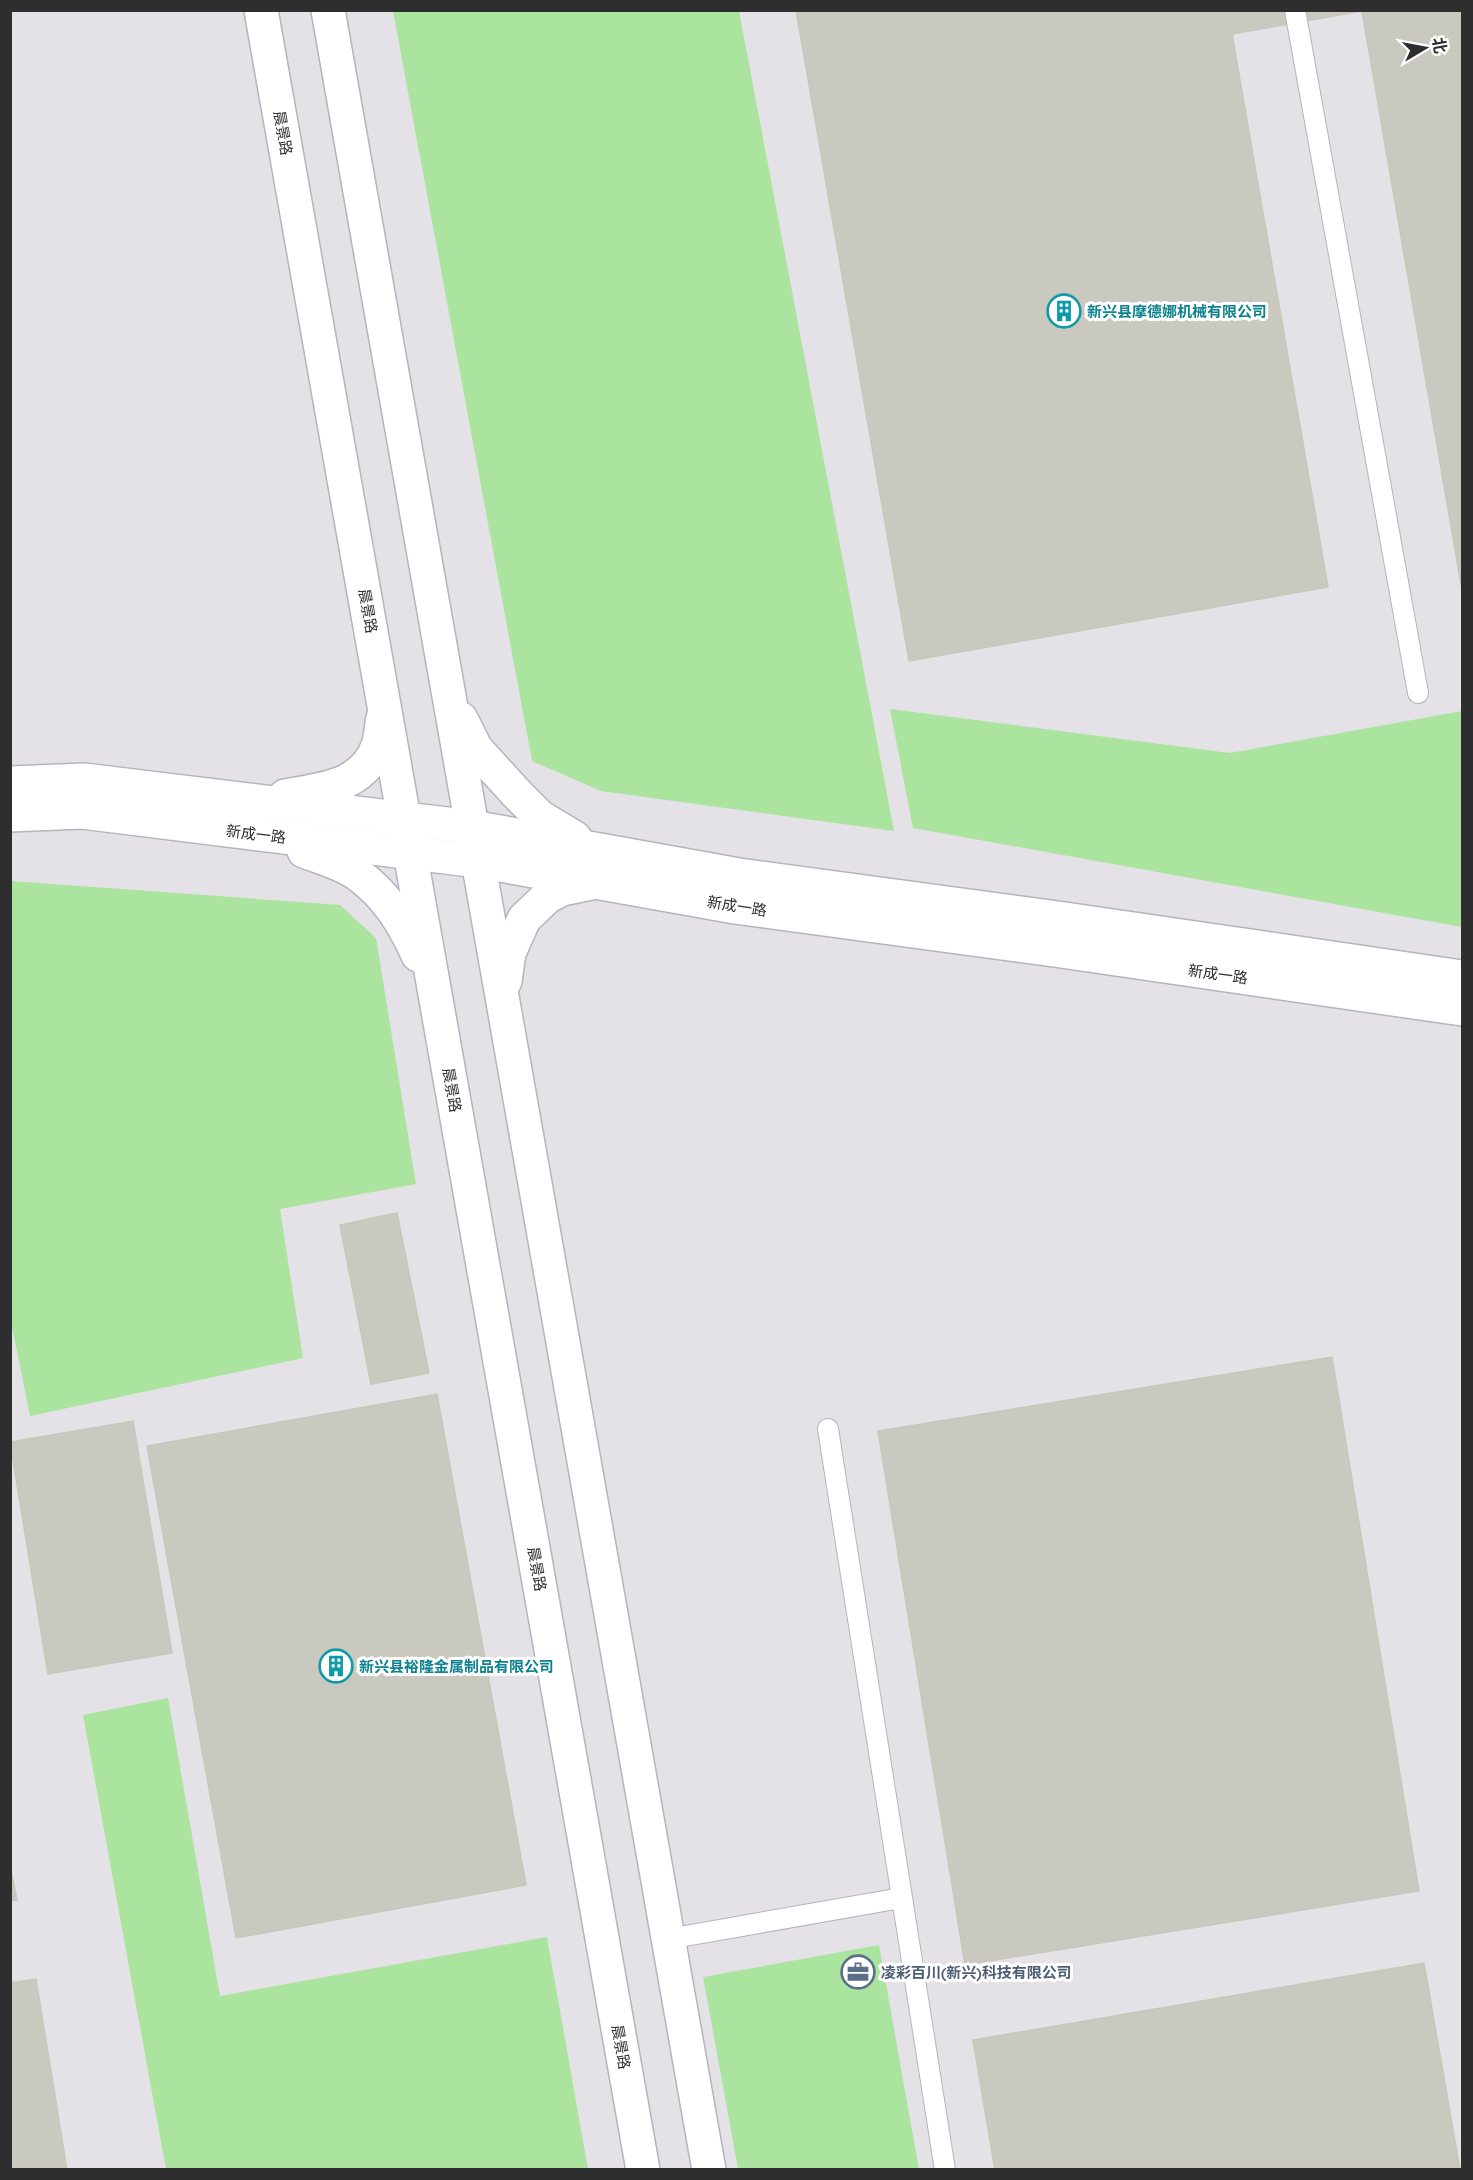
<svg xmlns="http://www.w3.org/2000/svg" width="1473" height="2180" viewBox="0 0 1473 2180" font-family="Quicksand,'Noto Sans SC',sans-serif">
<style>
.industrial{fill:#e4e1e7}
.green{fill:#aae49e}
.building{fill:#cac9bf;stroke:#cac7ba;stroke-width:1.5}
.lines{fill:none;stroke-linecap:round;stroke-linejoin:round}
.service-casing{stroke:#b4b4c0;stroke-width:22}
.tertiary-casing{stroke:#b4b4c0;stroke-width:36}
.service{stroke:#fff;stroke-width:20}
.tertiary{stroke:#fff;stroke-width:33}
.labels{text-anchor:middle;dominant-baseline:central;stroke-width:6;stroke-linejoin:round;paint-order:stroke}
.street-label{font-size:15px;fill:#2e2e2e;stroke:#fff}
.culture-label{font-size:15px;font-weight:bold;fill:#0d838f;stroke:#fff;text-anchor:start}
.service-label{font-size:15px;font-weight:bold;fill:#4e5e75;stroke:#fff;text-anchor:start}
</style>
<rect width="100%" height="100%" fill="#eeebe1"/>
<rect class="industrial" x="11" y="11" width="1451" height="2158"/>
<g class="green">
<path d="M 393,11 L 739,11 L 894,831 L 601,791 L 532,761 Z"/>
<path d="M 890,709 L 1230,753 L 1462,711 L 1462,927 L 913,828 Z"/>
<path d="M 11,881 L 340,905 L 376,938 L 416,1184 L 280,1209 L 303,1358 L 30,1416 L 10,1317 Z"/>
<path d="M 168,1698 L 220,1996 L 547,1937 L 588,2169 L 166,2169 L 83,1715 Z"/>
<path d="M 879,1945 L 919,2169 L 738,2169 L 703,1977 Z"/>
</g>
<g class="building">
<path d="M 796,10 L 1462,10 L 1462,590 L 1362,11 L 1232,34 L 1328,587 L 909,661 Z"/>
<path d="M 397,1213 L 429,1373 L 371,1384 L 340,1225 Z"/>
<path d="M 1332,1357 L 1419,1891 L 965,1965 L 878,1431 Z"/>
<path d="M 437,1394 L 526,1885 L 236,1938 L 147,1446 Z"/>
<path d="M 133,1421 L 172,1653 L 48,1674 L 10,1442 Z"/>
<path d="M 10,1866 L 17,1900 L 10,1901 Z"/>
<path d="M 1424,1963 L 1460,2170 L 995,2170 L 973,2040 Z"/>
<path d="M 36,1979 L 67,2170 L 10,2170 L 10,1983 Z"/>
</g>
<g class="lines">
<defs>
<g id="service">
<path d="M 1295,10 L 1418,693"/>
<path d="M 828,1429 L 945,2170"/>
<path d="M 668,1939 L 901,1898"/>
</g>
<g id="tertiary">
<path d="M 261,10 L 643,2170"/>
<path d="M 328,10 L 709,2170"/>
<path d="M 461,719 L 476,749 L 519,796 L 540,817 L 575,838"/>
<path d="M 10,783 L 84,780 L 472,827 L 739,875 L 1058,918 L 1462,977"/>
<path d="M 285,796 C 322,789 363,787 378,746 C 381,737 381,727 383,718"/>
<path d="M 10,815 L 82,812 L 478,861 L 735,907 L 1054,950 L 1462,1009"/>
<path d="M 304,851 C 322,858 345,864 360,876 C 388,897 404,924 418,955"/>
<path d="M 505,981 L 509,953 L 524,919 L 547,897 L 562,889 L 591,883"/>
</g>
</defs>
<use href="#service" class="service-casing"/>
<use href="#tertiary" class="tertiary-casing"/>
<use href="#service" class="service"/>
<use href="#tertiary" class="tertiary"/>
</g>
<defs>
<symbol id="building-ring" viewBox="-11 -11 22 22"><circle r="9.5" fill="#fff" stroke="#0f9aa8" stroke-width="1.5"/><path d="M-4-6H4V6H1V3H-1V6H-4ZM-2.5-4.3h1.7v1.8h-1.7ZM.8-4.3h1.7v1.8H.8ZM-2.5-1h1.7V.8h-1.7ZM.8-1h1.7V.8H.8Z" fill="#0f9aa8"/></symbol>
<symbol id="office-ring" viewBox="-11 -11 22 22"><circle r="9.5" fill="#fff" stroke="#5c6f8a" stroke-width="1.5"/><path d="M-6-3h4V-5.5h4V-3h4V5H-6ZM-1-4.5V-3h2v-1.5ZM-6 0V1H6V0Z" fill="#5c6f8a"/></symbol>
</defs>
<g fill-rule="evenodd">
<use href="#building-ring" x="1045" y="292" width="38" height="38"/>
<use href="#building-ring" x="317" y="1647" width="38" height="38"/>
<use href="#office-ring" x="839" y="1953" width="38" height="38"/>
</g>
<g class="labels">
<g class="street-label">
<text transform="translate(283 133) rotate(80)">晨景路</text>
<text transform="translate(368 611) rotate(80)">晨景路</text>
<text transform="translate(256 834) rotate(7)">新成一路</text>
<text transform="translate(737 906) rotate(9)">新成一路</text>
<text transform="translate(1218 974) rotate(8)">新成一路</text>
<text transform="translate(452 1090) rotate(80)">晨景路</text>
<text transform="translate(537 1569) rotate(80)">晨景路</text>
<text transform="translate(621 2047) rotate(80)">晨景路</text>
</g>
<g class="culture-label">
<text x="1087" y="311">新兴县摩德娜机械有限公司</text>
<text x="359" y="1666">新兴县裕隆金属制品有限公司</text>
</g>
<g class="service-label">
<text x="881" y="1972">凌彩百川(新兴)科技有限公司</text>
</g>
</g>
<rect width="1473" height="2180" fill="none" stroke="#2e2e2e" stroke-width="24"/>
<g transform="translate(1425 48) rotate(80)" stroke="#ffffff" stroke-width="4.5" paint-order="stroke">
<path d="M0-4.5L10 22L0 15L-10 22Z" fill="#2e2e2e"/>
<text y="-9" font-size="16" font-weight="bold" text-anchor="middle" fill="#2e2e2e">北</text>
</g>
</svg>
